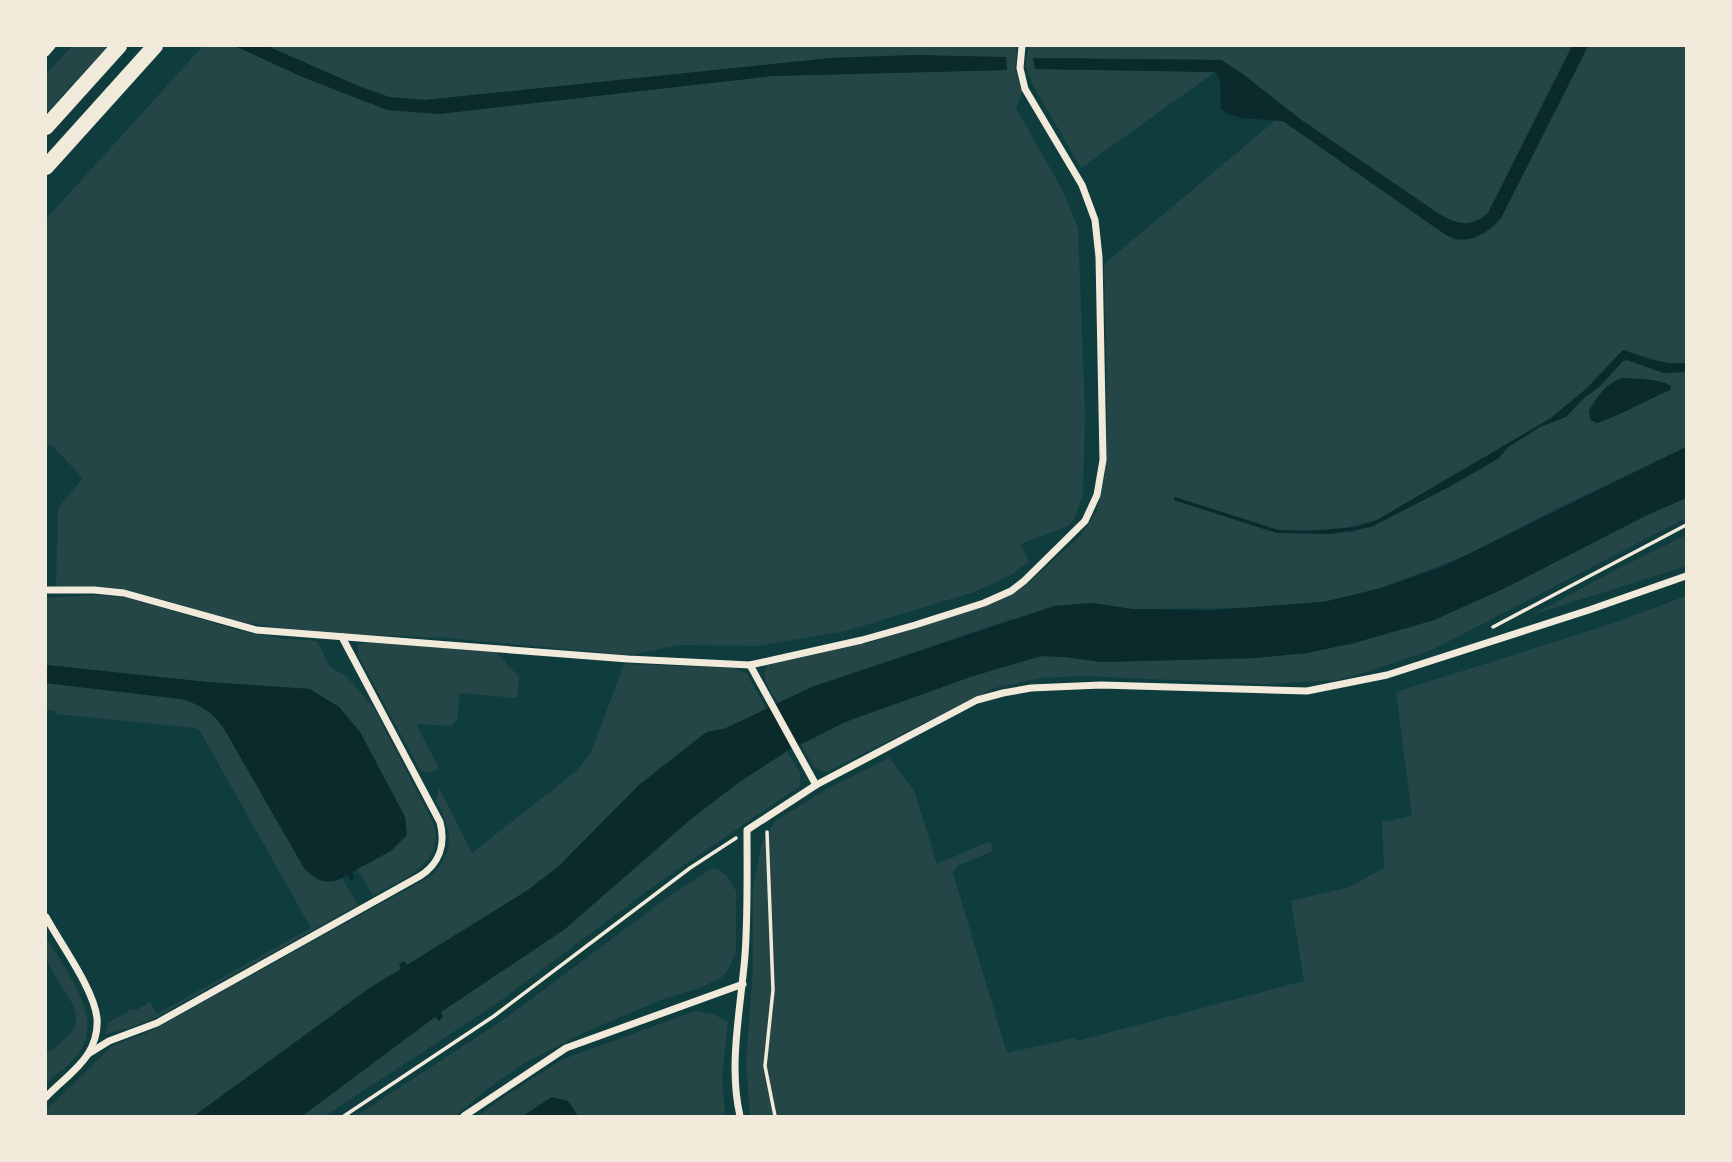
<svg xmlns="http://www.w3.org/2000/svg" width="1732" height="1162" viewBox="0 0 1732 1162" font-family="'Titillium Web',sans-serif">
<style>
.green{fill:#244646;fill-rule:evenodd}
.water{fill:#0a2a2b}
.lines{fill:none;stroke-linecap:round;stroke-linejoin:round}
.path{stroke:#f1e9da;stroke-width:3.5}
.minor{stroke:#f1e9da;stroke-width:7}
.trunk{stroke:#f1e9da;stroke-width:16}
</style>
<rect width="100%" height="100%" fill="#0f3d3e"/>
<g class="green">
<path d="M 72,46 L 108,46 L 46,113 L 46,74 Z"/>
<path d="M 203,46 L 235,46 L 305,78 L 438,114 L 772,76 L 1006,70 L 1006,58 L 916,55 L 831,58 L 425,100 L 389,97 L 356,85 L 267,46 L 1017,46 L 1015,68 L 1022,92 L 1016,108 L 1064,193 L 1078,229 L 1085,413 L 1083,494 L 1075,518 L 1068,526 L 1021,544 L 1029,562 L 1007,577 L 974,592 L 846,631 L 758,646 L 680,645 L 629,655 L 448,638 L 303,632 L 231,620 L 161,599 L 118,589 L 56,586 L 58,508 L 83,478 L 50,444 L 46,447 L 46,219 Z"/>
<path d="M 1029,46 L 1572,46 L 1488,213 C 1470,228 1458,225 1439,214 L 1300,119 L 1240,72 L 1221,60 L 1034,58 L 1035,69 L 1215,72 L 1081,168 L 1034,87 L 1025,65 Z"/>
<path d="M 1588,46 L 1686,46 L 1686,363 L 1669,364 L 1623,350 L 1586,389 L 1551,418 L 1377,520 L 1338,530 L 1278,530 L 1175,498 L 1174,500 L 1277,533 L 1354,532 L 1449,487 L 1499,458 L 1508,447 L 1540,427 L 1566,417 L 1584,398 L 1599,387 L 1623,361 L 1627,360 L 1664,373 L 1686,372 L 1686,447 L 1558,508 L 1465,556 L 1381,588 L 1323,602 L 1252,608 L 1132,609 L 1092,603 L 1077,604 L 1006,621 L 812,687 L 778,703 C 772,692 759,678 767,665 L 871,642 L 996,602 L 1028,583 L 1081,535 L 1097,511 L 1105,474 L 1107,406 L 1104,264 L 1276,120 L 1283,121 L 1452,239 C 1471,243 1488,233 1501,218 ZM 1622,378 L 1666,383 L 1670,390 C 1646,400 1621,415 1597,423 Z"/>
<path d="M 1686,498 L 1686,518 L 1434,649 L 1367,672 L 1338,680 L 1263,684 L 1081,676 L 1041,678 L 994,688 L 826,772 L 814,767 L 801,745 L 845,722 L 970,677 L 1041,656 L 1064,657 L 1102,662 L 1255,658 L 1307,653 L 1354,643 L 1434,620 L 1505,588 L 1647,515 Z"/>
<path d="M 1686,535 L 1686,566 L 1532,615 L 1619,568 Z"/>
<path d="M 91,595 L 126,597 L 245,632 L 278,638 L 317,641 L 330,667 L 347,677 L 374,708 L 434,825 C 445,865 401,880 373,896 L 357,869 C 378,858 412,846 405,817 L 360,732 L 309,689 L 207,682 L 46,665 L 46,598 Z"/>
<path d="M 1686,596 L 1686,1116 L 750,1116 L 746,1062 L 753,970 L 753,887 L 761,846 L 775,821 L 830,787 L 889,758 L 914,790 L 937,864 L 988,842 L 991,843 L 993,851 L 957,866 L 953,873 L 1007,1053 L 1074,1038 L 1077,1041 L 1304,981 L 1291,901 L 1349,887 L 1384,868 L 1382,822 L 1412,816 L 1396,692 L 1608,625 Z"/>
<path d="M 366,642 L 496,652 L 519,677 L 517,698 L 460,693 L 457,720 L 451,726 L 416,724 L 439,768 L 430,773 L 420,770 L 358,655 L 358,645 Z"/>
<path d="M 624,664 L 734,668 L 747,674 L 767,710 L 723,729 L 702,735 L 639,785 L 559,866 L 528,890 L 407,965 L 399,964 L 402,969 L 371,987 L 194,1116 L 46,1116 L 46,1110 L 112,1046 L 153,1030 L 431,876 C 456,850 452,830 436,801 L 439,788 L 472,853 L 575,772 L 591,753 Z"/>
<path d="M 46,683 L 181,699 C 200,704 212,712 223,727 L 333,882 L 342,878 L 358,905 L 157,1017 L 127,1029 L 105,1034 L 108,1023 L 132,1009 L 136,1010 L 150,1002 L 157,1014 L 311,928 L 200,731 L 195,728 L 56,714 L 54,710 L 46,710 Z"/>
<path d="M 787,751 L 800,773 L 800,786 L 662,880 L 496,1004 L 325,1116 L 302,1116 L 435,1017 L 439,1020 L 443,1017 L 440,1012 L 565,929 L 692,818 L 738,783 Z"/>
<path d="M 711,869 L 717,869 L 728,877 L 736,891 L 736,951 L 729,968 L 722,977 L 700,988 L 663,999 L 583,1033 L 525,1063 L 487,1089 L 456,1116 L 356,1116 L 506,1018 L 672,894 Z"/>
<path d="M 46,937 C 63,967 103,1014 81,1050 C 73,1063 57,1073 46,1084 L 46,1053 C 105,1018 62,1000 47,959 C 44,953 45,944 46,937 Z"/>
<path d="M 695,1011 L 715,1015 L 728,1022 L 722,1077 L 725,1116 L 578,1116 L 568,1101 L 552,1097 L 523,1116 L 478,1116 L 504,1097 L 561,1060 Z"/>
</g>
<g class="water">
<path d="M 235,46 L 267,46 L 356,85 L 389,97 L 425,100 L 831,58 L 916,55 L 1006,57 L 1007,70 L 772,76 L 438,114 L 387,110 L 305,78 Z"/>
<path d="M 1572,46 L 1588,46 L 1501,218 C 1486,236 1464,247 1443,233 L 1283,121 L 1242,118 L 1227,114 L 1221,109 L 1220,80 L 1215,72 L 1035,69 L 1033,58 L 1221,60 L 1240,72 L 1300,119 L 1439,214 C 1458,225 1470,228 1488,213 Z"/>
<path d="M 1623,350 C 1644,358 1663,365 1686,363 L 1686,372 L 1664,373 L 1627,360 L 1623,361 L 1599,387 L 1584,398 L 1566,417 L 1540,427 L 1508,447 L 1499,458 L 1449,487 L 1371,527 L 1331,534 L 1277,533 L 1174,500 L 1175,497 L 1278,530 L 1308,531 L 1356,527 L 1377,520 L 1551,418 L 1586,389 Z"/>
<path d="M 1622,378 C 1637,379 1658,378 1671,386 L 1670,390 C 1646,400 1621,415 1597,423 L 1590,420 L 1589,411 C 1597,396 1606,384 1622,378 Z"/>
<path d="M 1686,447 L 1686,498 L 1647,515 L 1505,588 L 1434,620 L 1354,643 L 1307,653 L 1255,658 L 1102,662 L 1065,657 L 1041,656 L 970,677 L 845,722 L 787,751 L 738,783 L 692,818 L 565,929 L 441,1012 L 443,1017 L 439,1021 L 435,1017 L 302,1116 L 194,1116 L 371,987 L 401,969 L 399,964 L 404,961 L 407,965 L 528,890 L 559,866 L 639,785 L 707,732 L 724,729 L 812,687 L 1054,606 L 1092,603 L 1132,609 L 1213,610 L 1323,602 L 1350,596 L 1381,588 L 1442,567 Z"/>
<path d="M 46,665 L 207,682 L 310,689 L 339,707 L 360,732 L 405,817 L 407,835 L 392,850 L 352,872 L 355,878 L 351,881 L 347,875 C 329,886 319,883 304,868 L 223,727 C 212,712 200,704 181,699 L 46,683 Z"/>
<path d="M 552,1097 L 568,1101 L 578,1116 L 523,1116 Z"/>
</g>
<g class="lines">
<g class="path">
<path d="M 1493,627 L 1686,525"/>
<path d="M 767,832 L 773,990 L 765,1066 L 775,1116"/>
<path d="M 344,1116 L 494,1016 L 690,868 L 736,838"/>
</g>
<g class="minor">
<path d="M 46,53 L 52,46"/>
<path d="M 46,590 L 94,590 L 124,593 L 256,630 L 628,659 L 750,665 L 862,640 L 915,625 L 984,603 L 1011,591 L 1024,581 L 1085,521 L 1097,495 L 1103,460 L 1099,257 L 1095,220 L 1082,185 L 1025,89 L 1020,68 L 1022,46"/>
<path d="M 750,665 L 816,785"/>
<path d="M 46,917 C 60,943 94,989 97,1018 C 98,1031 94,1044 88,1054 C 77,1071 59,1083 46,1097"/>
<path d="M 88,1054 L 109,1041 L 157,1023 L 420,876 C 439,864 446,845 440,822 L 342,637"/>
<path d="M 464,1116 L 566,1048 L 743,984"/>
<path d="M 740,1116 C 728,1065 741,1007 745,955 C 748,913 747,872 747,830 L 816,785 L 977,700 L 1003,693 L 1031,688 L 1101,685 L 1307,691 L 1387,675 L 1589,610 L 1686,576"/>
</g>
<g class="trunk">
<path d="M 46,127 L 119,46"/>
<path d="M 46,167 L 155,46"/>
</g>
</g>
<rect width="1732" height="1162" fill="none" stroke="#f1e9da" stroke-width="94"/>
</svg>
